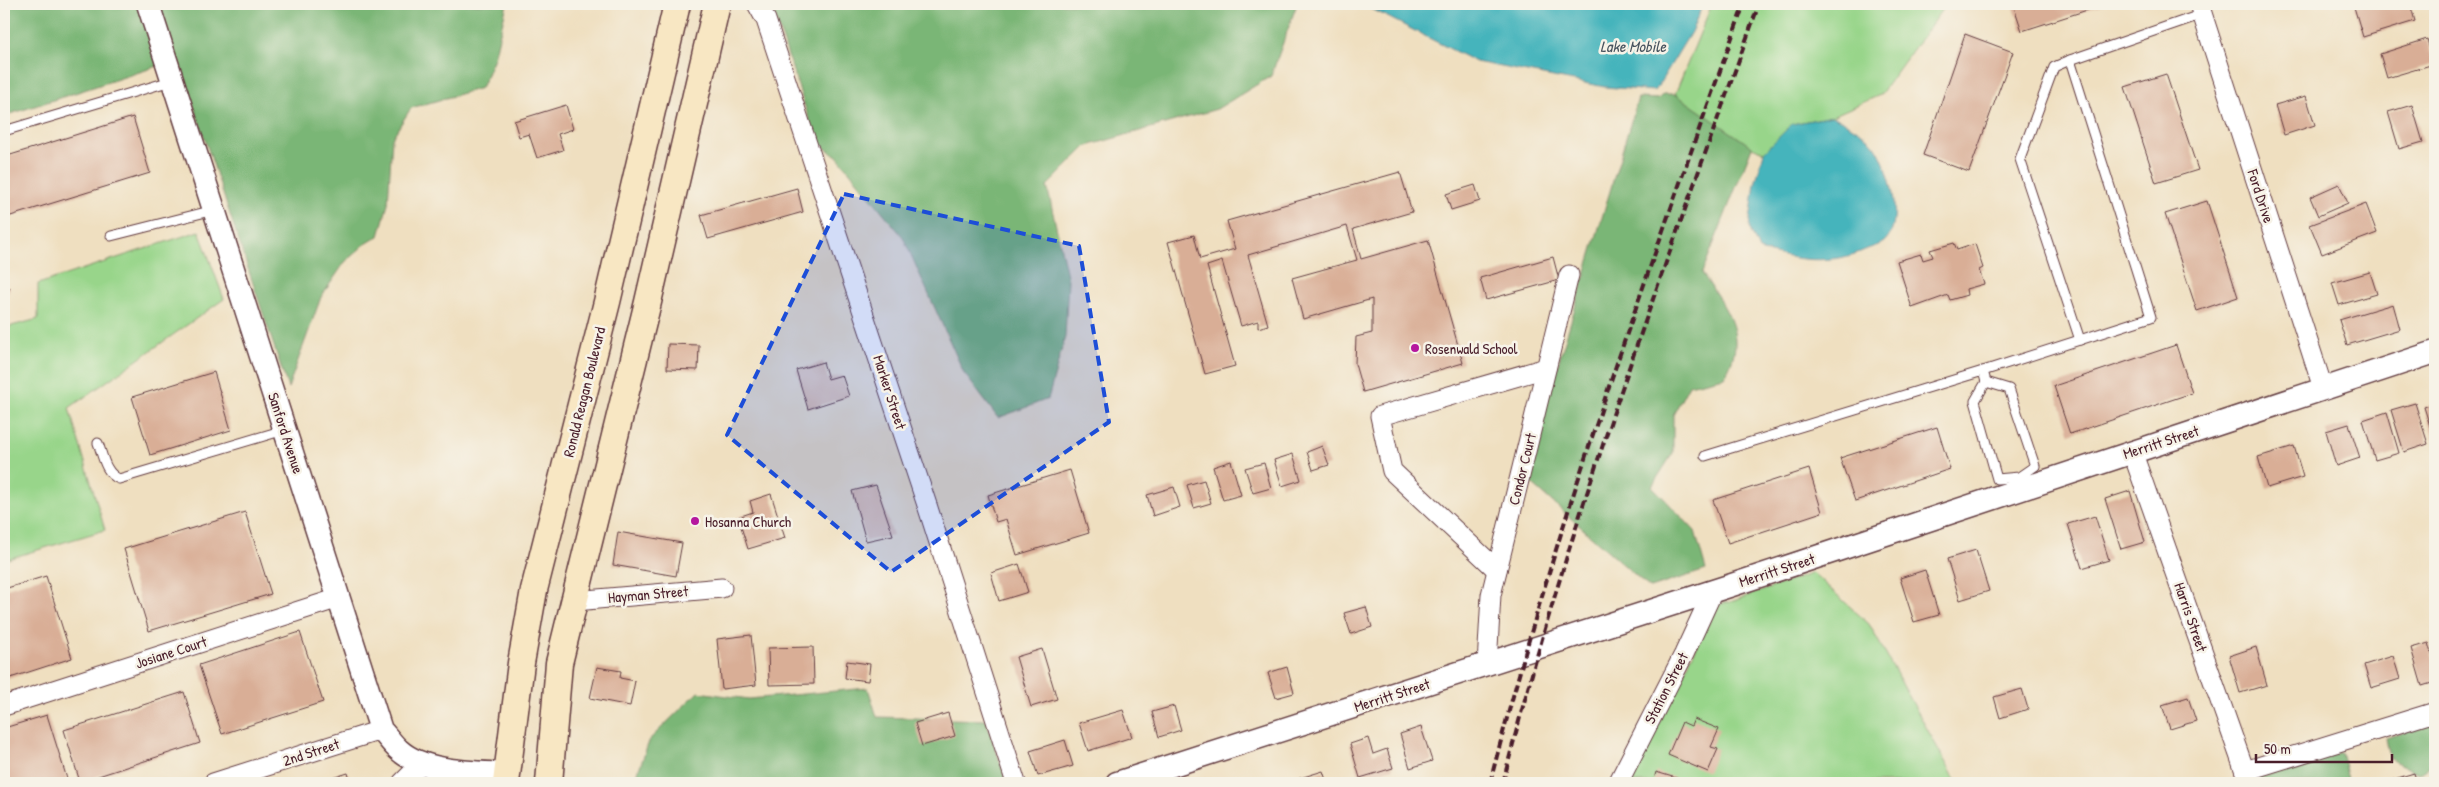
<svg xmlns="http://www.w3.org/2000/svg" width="2439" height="787" viewBox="0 0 2439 787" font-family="'Patrick Hand',sans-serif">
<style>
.green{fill:#98d58a;stroke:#717a5a}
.forest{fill:#7ab676;stroke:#626a50}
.water{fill:#44b4bc;stroke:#476a74}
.building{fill:#d9ae96}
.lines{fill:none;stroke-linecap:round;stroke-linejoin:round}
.service-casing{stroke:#633c41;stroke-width:11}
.minor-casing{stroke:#633c41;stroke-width:21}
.tertiary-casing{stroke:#633c41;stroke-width:25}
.secondary-casing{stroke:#633c41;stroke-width:29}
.service{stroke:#fff;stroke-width:9}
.minor{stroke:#fff;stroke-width:19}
.tertiary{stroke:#fff;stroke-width:22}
.secondary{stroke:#f8e7c3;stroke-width:26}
.rail{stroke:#4a1f2b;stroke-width:4;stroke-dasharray:8 4;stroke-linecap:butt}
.marked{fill:#1d4ed8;fill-opacity:0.2;stroke:#1d4ed8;stroke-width:4;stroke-dasharray:10 6;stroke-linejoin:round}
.poi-dot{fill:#b5179e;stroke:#f7f3e8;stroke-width:2}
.labels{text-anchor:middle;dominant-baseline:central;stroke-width:5;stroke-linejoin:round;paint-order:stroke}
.street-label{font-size:15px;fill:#4a1f2b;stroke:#f7f3e8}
.poi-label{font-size:15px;fill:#4a1f2b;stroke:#f7f3e8;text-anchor:start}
.water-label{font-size:16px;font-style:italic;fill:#48535e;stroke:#f7f3e8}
</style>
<rect width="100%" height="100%" fill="#f7f3e8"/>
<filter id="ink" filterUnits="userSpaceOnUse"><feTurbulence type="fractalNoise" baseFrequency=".02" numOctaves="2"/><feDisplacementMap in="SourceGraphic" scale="10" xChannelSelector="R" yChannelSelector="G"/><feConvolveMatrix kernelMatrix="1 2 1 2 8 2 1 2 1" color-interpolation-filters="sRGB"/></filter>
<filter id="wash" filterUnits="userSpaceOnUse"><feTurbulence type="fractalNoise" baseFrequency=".0096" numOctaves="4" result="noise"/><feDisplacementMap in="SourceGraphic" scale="20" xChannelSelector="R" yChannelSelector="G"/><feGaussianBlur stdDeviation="1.12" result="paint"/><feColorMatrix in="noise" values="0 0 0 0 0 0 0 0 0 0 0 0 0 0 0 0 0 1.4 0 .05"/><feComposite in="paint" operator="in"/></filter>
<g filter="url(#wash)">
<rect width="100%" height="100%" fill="#efdfc0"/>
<g class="green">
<path d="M 1712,4 L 1946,4 L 1880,95 L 1832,116 L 1792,124 L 1764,152 L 1752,147 L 1675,94 Z"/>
<path d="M 199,231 L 224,299 L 69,408 L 105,530 L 4,560 L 4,328 L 38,319 L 38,284 Z"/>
<path d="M 1813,573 L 1869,624 L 1957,783 L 1629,783 L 1718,604 L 1730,602 Z"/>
</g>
<g class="forest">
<path d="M 4,4 L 138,4 L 158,66 L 4,116 Z"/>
<path d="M 157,4 L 507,4 L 494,58 L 481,88 L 411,108 L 392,138 L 388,204 L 379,236 L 364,245 L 345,262 L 321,297 L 288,388 L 180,65 L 178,60 L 176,60 Z"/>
<path d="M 768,4 L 1297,4 L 1271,76 L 1217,109 L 1087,146 L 1047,186 L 1068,280 L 1065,337 L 1048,399 L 998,418 L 964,373 L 903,237 L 837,156 L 817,143 L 775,17 Z"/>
<path d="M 1663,94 L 1675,94 L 1752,147 L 1702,273 C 1725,308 1750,335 1724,377 L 1689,385 L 1673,415 L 1673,453 L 1652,486 L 1695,531 L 1706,570 L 1650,588 L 1524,477 L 1638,98 L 1658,99 Z"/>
<path d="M 868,688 L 877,717 L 986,720 L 1007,783 L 637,783 L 635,780 L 650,739 L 698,692 L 749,699 Z"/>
<path d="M 2435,723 L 2435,762 L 2418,773 L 2390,759 L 2386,738 Z"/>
<path d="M 2341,752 L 2349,783 L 2259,783 L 2257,778 Z"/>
</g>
<g class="water">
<path d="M 1362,4 L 1703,4 L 1691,32 L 1655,91 L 1605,87 L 1476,62 Z"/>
<path d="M 1832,116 C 1848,124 1865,132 1876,147 C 1889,167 1905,221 1885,241 C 1881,245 1872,247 1867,249 C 1831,266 1795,260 1759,250 L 1749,227 L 1755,184 L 1764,152 L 1792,124 Z"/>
</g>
<g id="blocks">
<g class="building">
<path d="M 2013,4 L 2106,4 L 2022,31 Z"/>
<path d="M 2366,4 L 2410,4 L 2415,21 L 2363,37 L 2354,7 Z"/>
<path d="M 1965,34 L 2013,52 L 1969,172 L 1923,155 Z"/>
<path d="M 2427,39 L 2434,64 L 2387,78 L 2380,54 Z"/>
<path d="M 2166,74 L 2198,170 L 2156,183 L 2125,87 Z"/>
<path d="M 2306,96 L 2315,125 L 2284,135 L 2275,105 Z"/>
<path d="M 566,105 L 573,129 L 558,134 L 563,150 L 537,158 L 529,134 L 519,137 L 514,121 Z"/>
<path d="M 2412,105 L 2423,142 L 2399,149 L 2388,112 Z"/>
<path d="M 133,117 L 150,173 L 4,218 L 4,157 Z"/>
<path d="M 1400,172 L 1412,212 L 1353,229 L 1361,259 L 1428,240 L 1463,363 L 1363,392 L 1355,364 L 1356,337 L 1372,333 L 1372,299 L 1303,319 L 1292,278 L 1357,260 L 1347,226 L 1248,255 L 1268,325 L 1258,328 L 1258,321 L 1241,326 L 1222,261 L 1207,266 L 1235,366 L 1205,374 L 1168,242 L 1194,235 L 1200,259 L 1235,249 L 1227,221 Z"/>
<path d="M 2339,184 L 2348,203 L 2318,216 L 2310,197 Z"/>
<path d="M 1475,185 L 1480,201 L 1451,210 L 1446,194 Z"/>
<path d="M 797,188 L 803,212 L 708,239 L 701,215 Z"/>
<path d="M 2207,201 L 2238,297 L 2197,311 L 2165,214 Z"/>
<path d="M 2366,204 L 2377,233 L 2322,254 L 2310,225 Z"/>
<path d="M 1954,243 L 1957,250 L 1975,244 L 1983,268 L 1979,270 L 1984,284 L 1966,289 L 1967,295 L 1950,300 L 1948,295 L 1912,308 L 1897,261 L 1921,254 L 1923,260 L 1933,257 L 1930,250 Z"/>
<path d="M 1553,257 L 1559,280 L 1486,300 L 1480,278 Z"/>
<path d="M 2370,272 L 2377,294 L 2339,305 L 2332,283 Z"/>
<path d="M 4,284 L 10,288 L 4,298 Z"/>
<path d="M 2393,304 L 2400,329 L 2347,345 L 2339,320 Z"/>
<path d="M 668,344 L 699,345 L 698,370 L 667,369 Z"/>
<path d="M 2176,345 L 2192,393 L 2070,434 L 2054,386 Z"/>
<path d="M 823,362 L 828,379 L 842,375 L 849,396 L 808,409 L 796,370 Z"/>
<path d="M 214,372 L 231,430 L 150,455 L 132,397 Z"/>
<path d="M 2415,403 L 2428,444 L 2404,452 L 2391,410 Z"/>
<path d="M 2435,403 L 2435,442 L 2424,407 Z"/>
<path d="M 2387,412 L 2399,453 L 2375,460 L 2363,420 Z"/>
<path d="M 2349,424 L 2360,458 L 2336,466 L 2326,431 Z"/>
<path d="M 1937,427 L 1950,469 L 1855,501 L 1840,458 Z"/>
<path d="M 1322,446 L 1329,465 L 1313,470 L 1307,452 Z"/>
<path d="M 2294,446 L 2303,477 L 2267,488 L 2258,457 Z"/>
<path d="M 1293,454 L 1301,480 L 1282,486 L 1274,460 Z"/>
<path d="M 1231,461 L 1241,495 L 1223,500 L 1213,467 Z"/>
<path d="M 1264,463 L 1271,488 L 1253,493 L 1245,468 Z"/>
<path d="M 1809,469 L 1822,512 L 1728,543 L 1713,500 Z"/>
<path d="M 1070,470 L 1089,533 L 1017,555 L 1006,519 L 996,522 L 988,495 Z"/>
<path d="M 1204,480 L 1211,503 L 1194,508 L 1187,485 Z"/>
<path d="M 876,485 L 893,535 L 866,541 L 852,491 Z"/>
<path d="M 1174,487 L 1180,507 L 1153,516 L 1147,495 Z"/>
<path d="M 2130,491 L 2145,542 L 2121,549 L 2105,499 Z"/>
<path d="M 771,494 L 785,538 L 748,549 L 738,517 L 753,512 L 750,501 Z"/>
<path d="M 245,512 L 271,594 L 149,631 L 124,549 Z"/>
<path d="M 2095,516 L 2109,560 L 2082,568 L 2068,524 Z"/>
<path d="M 618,532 L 682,543 L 676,576 L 613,565 Z"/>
<path d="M 1976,550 L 1989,591 L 1960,600 L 1947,559 Z"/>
<path d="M 1019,564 L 1028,592 L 999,601 L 991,573 Z"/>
<path d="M 1925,570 L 1939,615 L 1914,622 L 1900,578 Z"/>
<path d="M 46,576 L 72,658 L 4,680 L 4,589 Z"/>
<path d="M 1366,607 L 1372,627 L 1351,634 L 1344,613 Z"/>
<path d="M 300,632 L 323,702 L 222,734 L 199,665 Z"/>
<path d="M 751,635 L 756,685 L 722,689 L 717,639 Z"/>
<path d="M 2429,643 L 2435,664 L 2435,682 L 2422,686 L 2411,648 Z"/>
<path d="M 813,647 L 814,684 L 769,685 L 768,648 Z"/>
<path d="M 2256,647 L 2267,685 L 2240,693 L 2229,656 Z"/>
<path d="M 1042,649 L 1057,699 L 1031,707 L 1016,657 Z"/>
<path d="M 2393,656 L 2400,679 L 2371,688 L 2364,665 Z"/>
<path d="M 847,661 L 870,664 L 868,681 L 845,678 Z"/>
<path d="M 597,667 L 621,671 L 620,678 L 635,681 L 630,706 L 590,698 Z"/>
<path d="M 1287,667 L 1294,693 L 1276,698 L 1268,673 Z"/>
<path d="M 2022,689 L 2028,709 L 2000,718 L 1994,697 Z"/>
<path d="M 184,692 L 200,743 L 80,782 L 64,730 Z"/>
<path d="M 2188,697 L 2196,721 L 2170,729 L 2162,705 Z"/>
<path d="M 1174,706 L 1181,730 L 1159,737 L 1152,712 Z"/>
<path d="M 1123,710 L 1132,737 L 1088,751 L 1079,723 Z"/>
<path d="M 948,713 L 955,736 L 922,746 L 915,723 Z"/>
<path d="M 47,715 L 68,782 L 4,783 L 4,728 Z"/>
<path d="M 1694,719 L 1719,729 L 1711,747 L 1718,749 L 1708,772 L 1668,755 L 1682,722 L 1691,726 Z"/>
<path d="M 1421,727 L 1432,761 L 1410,768 L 1400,734 Z"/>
<path d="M 1368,738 L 1373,754 L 1387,749 L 1393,768 L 1360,778 L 1350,744 Z"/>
<path d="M 1065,740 L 1073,766 L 1038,776 L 1030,751 Z"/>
<path d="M 1323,771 L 1327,783 L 1284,783 Z"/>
<path d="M 1656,772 L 1686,781 L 1686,783 L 1653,783 Z"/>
<path d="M 348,773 L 351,783 L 316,783 Z"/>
<path d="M 2414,773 L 2417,783 L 2393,783 L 2391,780 Z"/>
</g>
</g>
</g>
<g filter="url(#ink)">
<use href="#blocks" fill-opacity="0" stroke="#633c41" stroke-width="1"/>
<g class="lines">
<defs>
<g id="service">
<path d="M 2070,60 L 2054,67 L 2020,159 L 2080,340"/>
<path d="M 4,131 L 171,81"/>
<path d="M 111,236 L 214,210"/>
<path d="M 1983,371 L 2151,317 L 2070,60 L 2203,14"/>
<path d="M 1986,382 L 2009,389 L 2035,466 L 2019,477 L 1997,479 L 1975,401 Z"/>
<path d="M 98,443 C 103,456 105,473 119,479 L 284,430"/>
<path d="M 1705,456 L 1983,371 L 1986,382"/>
</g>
<g id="minor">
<path d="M 757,4 L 766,20 L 927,505 L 1016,783"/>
<path d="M 2199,4 L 2323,388"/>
<path d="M 2132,451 L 2249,783"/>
<path d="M 1497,570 L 1392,471 L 1380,416 L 1546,368"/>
<path d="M 575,601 L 722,588"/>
<path d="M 1487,665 L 1491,595 L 1569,275"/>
<path d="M 4,706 L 339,598"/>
<path d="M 2245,771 L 2435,712"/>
<path d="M 213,783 L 381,730"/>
<path d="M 402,783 L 422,763"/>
<path d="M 1618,783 L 1684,654 L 1713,591"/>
</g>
<g id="tertiary">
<path d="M 148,4 L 381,730 C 387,736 392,744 399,750 C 424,773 475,772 507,774"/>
<path d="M 1117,783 L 1732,585 L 2435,352"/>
</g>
<g id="secondary">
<path d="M 506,783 L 521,663 L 534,590 L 607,302 L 677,4"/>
<path d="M 549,783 L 559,663 L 648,302 L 717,4"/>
</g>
</defs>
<use href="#service" class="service-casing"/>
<use href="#minor" class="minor-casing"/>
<use href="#tertiary" class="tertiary-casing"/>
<use href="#secondary" class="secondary-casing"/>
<use href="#service" class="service"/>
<use href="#minor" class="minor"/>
<use href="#tertiary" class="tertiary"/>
<use href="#secondary" class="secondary"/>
<g class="rail">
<path d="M 1490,783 C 1557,518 1652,261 1744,4"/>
<path d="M 1503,783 C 1569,518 1667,261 1759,4"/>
</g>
</g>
</g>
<path class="marked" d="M 844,194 L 1079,246 L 1109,422 L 891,572 L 727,435 Z"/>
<g class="poi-dot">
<circle cx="1415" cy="348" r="5"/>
<circle cx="695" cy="521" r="5"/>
</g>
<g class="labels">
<g class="street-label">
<text transform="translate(2261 196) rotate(72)">Ford Drive</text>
<text transform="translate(584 392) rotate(-76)">Ronald Reagan Boulevard</text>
<text transform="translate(890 392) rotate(72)">Marker Street</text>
<text transform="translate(286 433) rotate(72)">Sanford Avenue</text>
<text transform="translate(2161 442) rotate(-18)">Merritt Street</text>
<text transform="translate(1522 469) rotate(-76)">Condor Court</text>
<text transform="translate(1777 570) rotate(-18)">Merritt Street</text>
<text transform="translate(648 594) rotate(-5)">Hayman Street</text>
<text transform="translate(2191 617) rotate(71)">Harris Street</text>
<text transform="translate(171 652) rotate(-18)">Josiane Court</text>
<text transform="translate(1666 688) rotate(-63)">Station Street</text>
<text transform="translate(1392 695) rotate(-18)">Merritt Street</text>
<text transform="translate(311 752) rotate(-18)">2nd Street</text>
</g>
<g class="poi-label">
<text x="1425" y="348">Rosenwald School</text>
<text x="705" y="521">Hosanna Church</text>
</g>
<g class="water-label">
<text x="1633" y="46">Lake Mobile</text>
</g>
</g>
<rect width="2439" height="787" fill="none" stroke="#f7f3e8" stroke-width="20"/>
<path d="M2256 754v8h136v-8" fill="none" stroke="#4a1f2b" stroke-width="2.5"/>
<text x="2264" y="754" font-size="15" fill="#4a1f2b" stroke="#f7f3e8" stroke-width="4" paint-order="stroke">50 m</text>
</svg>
